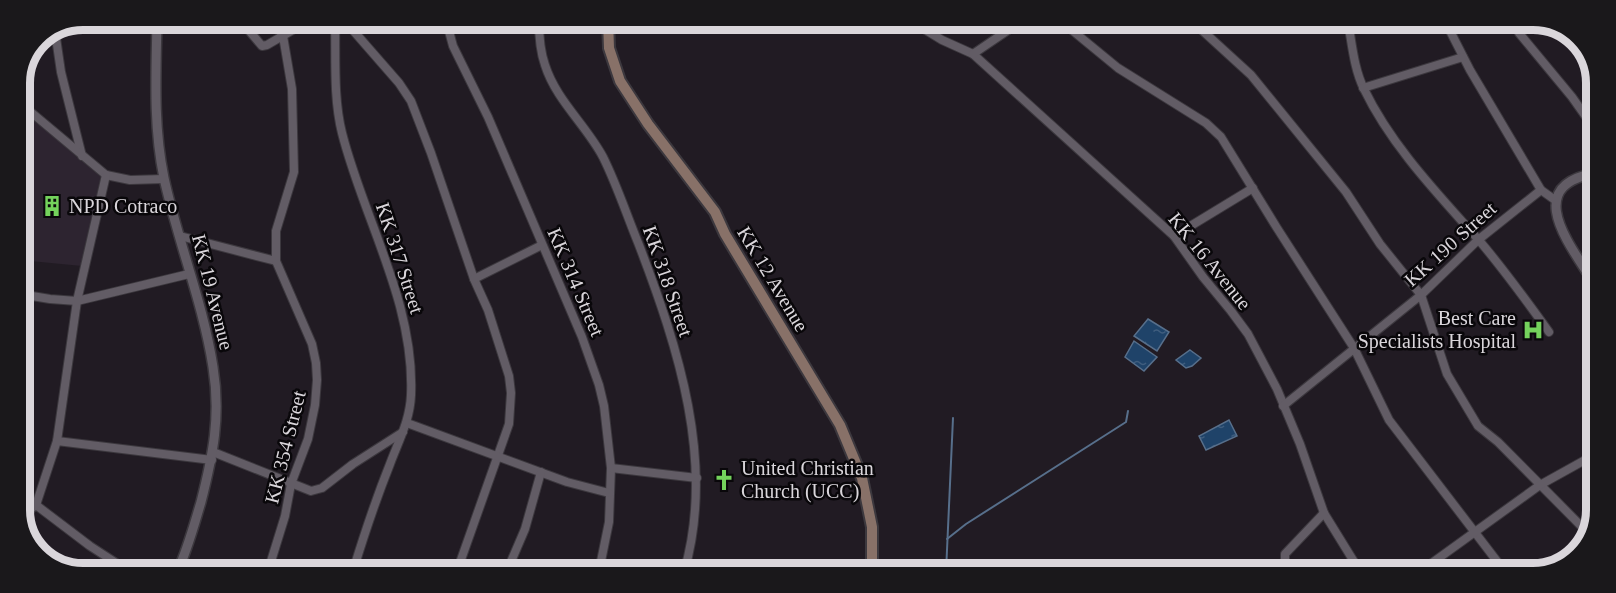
<svg xmlns="http://www.w3.org/2000/svg" width="1616" height="593" viewBox="0 0 1616 593" font-family="'Times New Roman',serif">
<style>
.built{fill:#2d2430}
.water{fill:url(#water-ripples);stroke:#576f8b;stroke-width:1.5}
.lines{fill:none;stroke-linecap:round;stroke-linejoin:round}
.stream{stroke:#576f8b;stroke-width:2}
.minor-casing{stroke:#3c383e;stroke-width:10}
.tertiary-casing{stroke:#3c383e;stroke-width:12}
.secondary-casing{stroke:#3c383e;stroke-width:14}
.minor{stroke:#625c65;stroke-width:8}
.tertiary{stroke:#625c65;stroke-width:9}
.secondary{stroke:#887168;stroke-width:10}
.labels{text-anchor:middle;dominant-baseline:central;stroke-width:5;stroke-linejoin:round;paint-order:stroke}
.poi-label{font-size:20px;fill:#dad6db;stroke:#09070a;text-anchor:start}
.street-label{font-size:20px;fill:#dad6db;stroke:#09070a}
.rim{fill:none;stroke:#dad6db;stroke-width:8}
</style>
<defs>
<pattern id="water-ripples" width="26" height="14" patternUnits="userSpaceOnUse" patternTransform="scale(1.5)"><rect width="26" height="14" fill="#1f4369"/><path d="M2 4q2-2 4 0t4 0M15 11q2-2 4 0t4 0" fill="none" stroke="#3f5d7e"/></pattern>
</defs>
<rect width="100%" height="100%" fill="#211b23"/>
<path class="built" d="M 20,106 L 106,175 L 82,266 L 20,260 Z"/>
<g class="water">
<path d="M 1148,319 L 1169,332 L 1157,351 L 1134,336 Z"/>
<path d="M 1134,341 L 1157,357 L 1144,371 L 1125,357 Z"/>
<path d="M 1190,350 L 1201,358 L 1192,366 L 1186,368 L 1176,360 Z"/>
<path d="M 1229,420 L 1237,436 L 1206,450 L 1199,436 Z"/>
</g>
<g class="lines">
<g class="stream">
<path d="M 947,539 L 966,524 L 1126,422 L 1128,411"/>
<path d="M 946,572 L 953,418"/>
</g>
<defs>
<g id="minor">
<path d="M 240,20 L 262,46 L 267,45 L 303,24 L 314,20"/>
<path d="M 335,20 C 336,57 333,97 342,133 C 364,220 415,303 411,395 C 410,420 399,440 390,464 C 376,499 364,535 353,571"/>
<path d="M 344,20 L 399,83 L 411,101 L 431,153 L 474,279 L 488,310 L 509,376 L 511,393 L 509,424 L 457,571"/>
<path d="M 446,20 L 453,46 L 488,117 L 582,337 L 599,385 L 604,406 L 611,468 L 609,522 L 599,571"/>
<path d="M 539,21 C 539,35 540,51 545,65 C 556,100 586,125 603,157 C 617,185 627,216 639,245 C 678,347 716,463 684,572"/>
<path d="M 911,21 L 942,40 L 973,54 L 1174,236 L 1203,277 L 1231,311 L 1248,334 L 1277,389 L 1300,444 L 1324,513 L 1361,573"/>
<path d="M 1062,22 L 1118,68 L 1206,123 L 1221,137 L 1277,228 L 1354,348 L 1389,420 L 1506,573"/>
<path d="M 1193,22 L 1251,75 L 1346,192 L 1380,244 L 1421,295 L 1447,374 L 1478,426 L 1498,442 L 1590,535"/>
<path d="M 1348,22 C 1352,44 1354,69 1364,89 C 1391,145 1436,192 1477,238 C 1503,268 1526,300 1549,332"/>
<path d="M 1446,23 L 1470,70 L 1541,190 L 1555,200"/>
<path d="M 55,31 L 61,72 L 82,156"/>
<path d="M 1519,33 L 1572,97 L 1596,131"/>
<path d="M 973,54 L 1020,22"/>
<path d="M 1363,88 L 1463,57"/>
<path d="M 20,103 L 106,175 L 130,180 L 164,179"/>
<path d="M 180,236 L 276,261"/>
<path d="M 1174,236 L 1253,188"/>
<path d="M 474,279 L 542,245"/>
<path d="M 20,294 L 50,299 L 77,301 L 189,274"/>
<path d="M 1283,406 L 1421,295 L 1478,240 L 1541,190"/>
<path d="M 407,423 L 567,482 L 609,493"/>
<path d="M 57,441 L 212,460"/>
<path d="M 213,452 L 311,491 L 322,488 L 353,464 L 403,432"/>
<path d="M 611,468 L 697,478"/>
<path d="M 36,505 L 90,546 L 127,570"/>
<path d="M 21,517 L 36,505 L 57,441 L 77,301 L 106,175"/>
<path d="M 686,567 L 701,572"/>
<path d="M 268,571 L 285,516 L 291,484 L 308,439 L 315,405 L 317,380 L 316,363 L 312,344 L 276,261 L 276,231 L 294,172 L 292,89 L 283,36 L 274,20"/>
<path d="M 507,571 L 525,529 L 541,472"/>
<path d="M 1294,573 L 1285,562 L 1285,554 L 1324,513"/>
<path d="M 1418,573 L 1540,485 L 1594,455"/>
</g>
<g id="tertiary">
<path d="M 157,20 C 156,73 153,126 164,178 C 178,242 203,303 213,367 C 221,416 213,455 201,502 C 194,525 188,548 178,570"/>
<path d="M 1595,285 C 1573,248 1519,186 1596,173"/>
</g>
<path id="secondary" d="M 608,21 L 609,48 L 620,81 L 648,124 L 715,212 L 725,234 L 840,425 L 862,478 L 872,527 L 872,572"/>
</defs>
<use href="#minor" class="minor-casing"/>
<use href="#tertiary" class="tertiary-casing"/>
<use href="#secondary" class="secondary-casing"/>
<use href="#minor" class="minor"/>
<use href="#tertiary" class="tertiary"/>
<use href="#secondary" class="secondary"/>
</g>
<defs>
<symbol id="building-bare" viewBox="-9 -9 18 18"><path d="M-4-6H4V6H1V3H-1V6H-4ZM-2.5-4.3h1.7v1.8h-1.7ZM.8-4.3h1.7v1.8H.8ZM-2.5-1h1.7V.8h-1.7ZM.8-1h1.7V.8H.8Z" fill="#74d25c" stroke="#09070a" stroke-width="2.5" paint-order="stroke"/></symbol>
<symbol id="hospital-bare" viewBox="-9 -9 18 18"><path d="M-5-5h3v3.5h4V-5h3V5h-3V1.5h-4V5h-3Z" fill="#74d25c" stroke="#09070a" stroke-width="2.5" paint-order="stroke"/></symbol>
<symbol id="church-bare" viewBox="-9 -9 18 18"><path d="M-1.2-6h2.4v3.5h3.3v2.4h-3.3V6h-2.4V-.1h-3.3v-2.4h3.3Z" fill="#74d25c" stroke="#09070a" stroke-width="2.5" paint-order="stroke"/></symbol>
</defs>
<g fill-rule="evenodd">
<use href="#building-bare" x="37" y="191" width="30" height="30"/>
<use href="#hospital-bare" x="1518" y="315" width="30" height="30"/>
<use href="#church-bare" x="709" y="465" width="30" height="30"/>
</g>
<g class="labels">
<g class="poi-label">
<text x="69" y="206">NPD Cotraco</text>
<text x="1516" y="318" text-anchor="end">Best Care<tspan x="1516" dy="23">Specialists Hospital</tspan></text>
<text x="741" y="468">United Christian<tspan x="741" dy="23">Church (UCC)</tspan></text>
</g>
<g class="street-label">
<text transform="translate(1450 244) rotate(-42)">KK 190 Street</text>
<text transform="translate(400 258) rotate(72)">KK 317 Street</text>
<text transform="translate(1210 261) rotate(51)">KK 16 Avenue</text>
<text transform="translate(773 279) rotate(59)">KK 12 Avenue</text>
<text transform="translate(668 281) rotate(71)">KK 318 Street</text>
<text transform="translate(576 282) rotate(67)">KK 314 Street</text>
<text transform="translate(213 292) rotate(76)">KK 19 Avenue</text>
<text transform="translate(285 447) rotate(-76)">KK 354 Street</text>
</g>
</g>
<path d="M0 0H1616V593H0ZM83 30H1533A53 53 0 0 1 1586 83V510A53 53 0 0 1 1533 563H83A53 53 0 0 1 30 510V83A53 53 0 0 1 83 30Z" fill="#1a181b" fill-rule="evenodd"/>
<path class="rim" d="M83 30H1533A53 53 0 0 1 1586 83V510A53 53 0 0 1 1533 563H83A53 53 0 0 1 30 510V83A53 53 0 0 1 83 30Z"/>
</svg>
